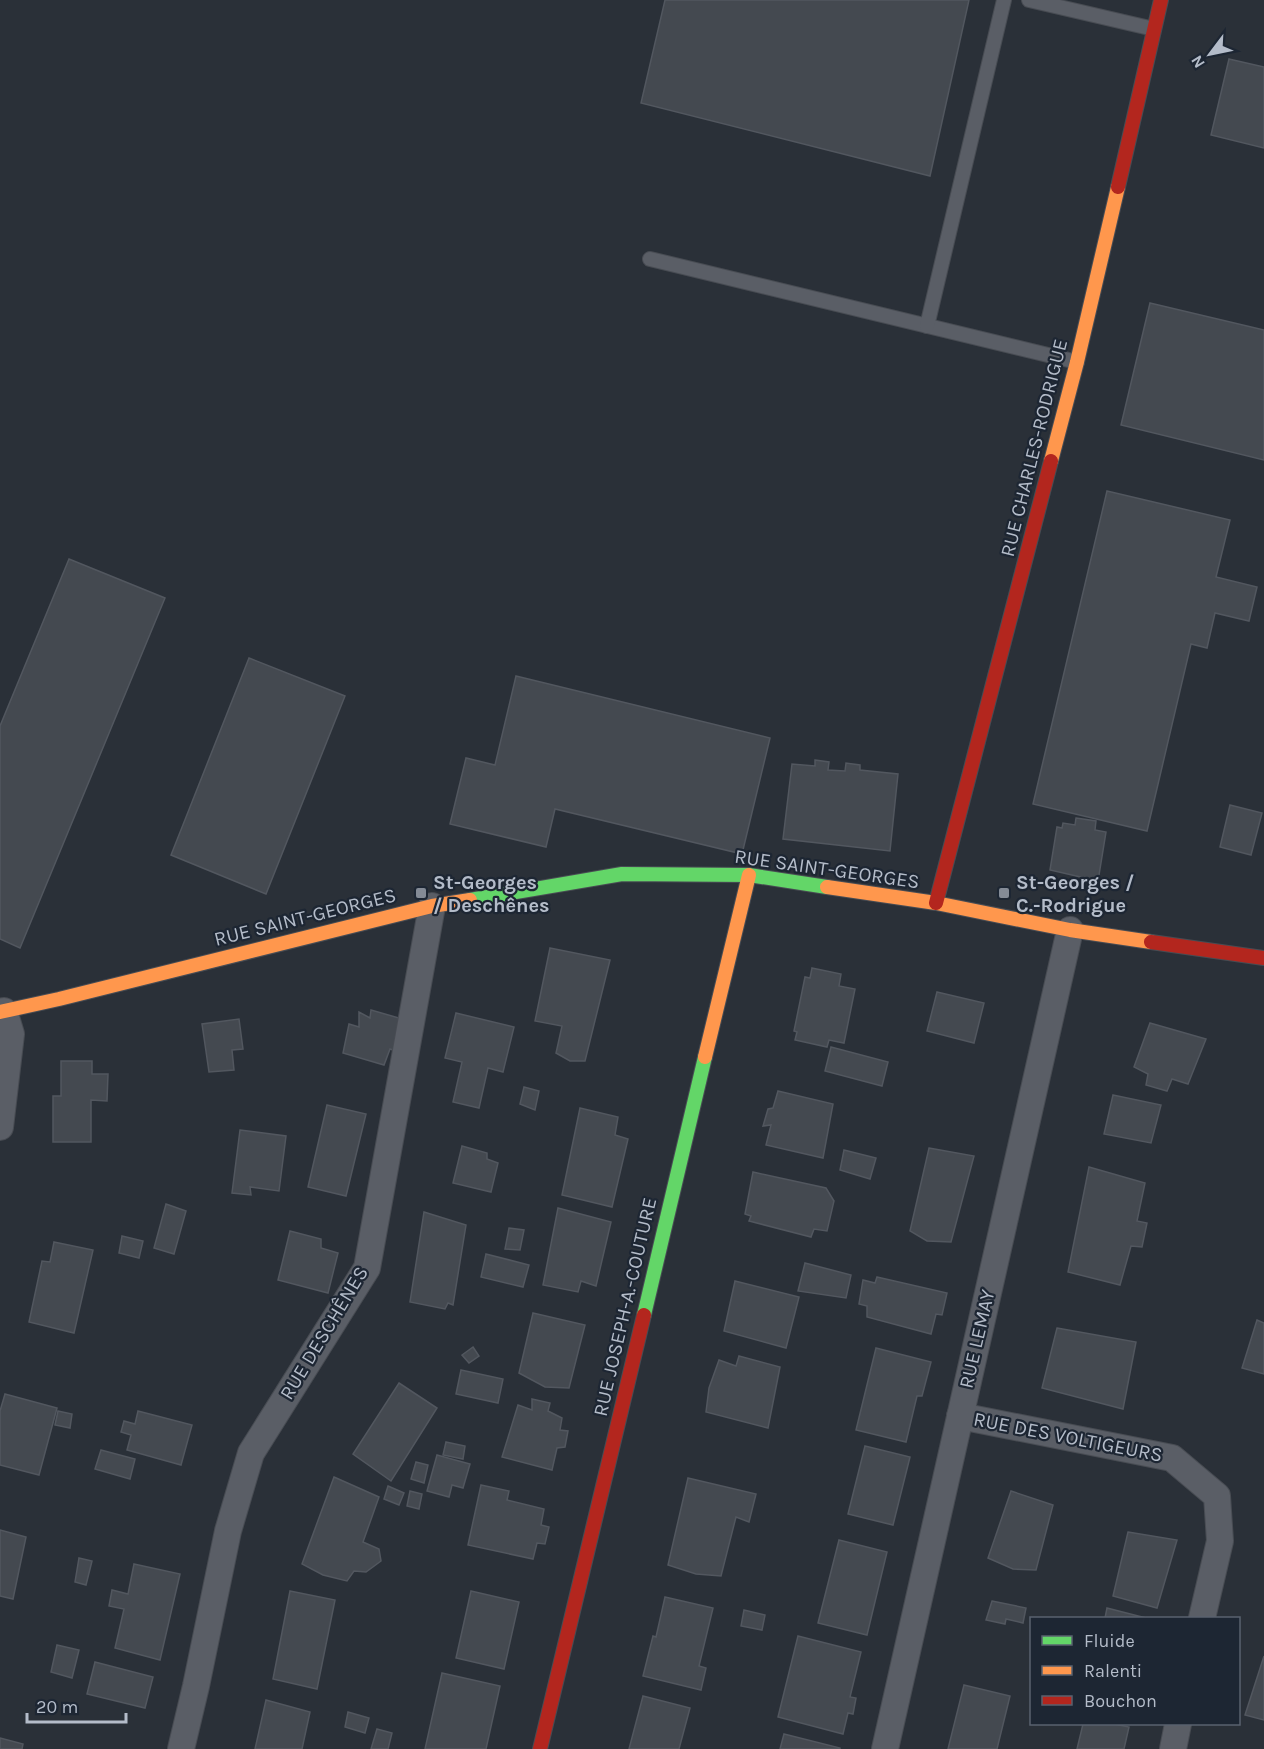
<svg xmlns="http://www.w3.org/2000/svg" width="1264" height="1749" viewBox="0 0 1264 1749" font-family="Karla,sans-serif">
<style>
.building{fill:#444950;stroke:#52575f;stroke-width:1.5}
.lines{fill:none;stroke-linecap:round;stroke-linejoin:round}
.lane-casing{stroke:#484c53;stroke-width:16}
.street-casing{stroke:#484c53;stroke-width:28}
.fast-casing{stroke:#484c53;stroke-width:16}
.slow-casing{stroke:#484c53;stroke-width:16}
.jam-casing{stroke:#484c53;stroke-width:16}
.lane{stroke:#5a5e66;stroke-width:14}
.street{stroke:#5a5e66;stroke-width:26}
.fast{stroke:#63d668;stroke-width:14}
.slow{stroke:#ff974d;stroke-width:14}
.jam{stroke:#b3261e;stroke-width:14}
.poi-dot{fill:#848b96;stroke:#1d2633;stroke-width:2}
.labels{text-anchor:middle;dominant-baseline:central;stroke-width:4.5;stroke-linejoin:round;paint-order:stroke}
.street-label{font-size:20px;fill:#b4bcc9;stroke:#1d2633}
.poi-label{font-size:20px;font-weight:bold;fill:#b4bcc9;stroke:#1d2633;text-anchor:start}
</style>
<rect width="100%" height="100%" fill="#2a3038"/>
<g class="building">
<path d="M 665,0 L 969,0 L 930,176 L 641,103 Z"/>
<path d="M 1229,59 L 1264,67 L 1264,148 L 1211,135 Z"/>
<path d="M 1150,303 L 1264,330 L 1264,460 L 1121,425 Z"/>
<path d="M 1107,491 L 1230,520 L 1216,577 L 1257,587 L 1249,621 L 1215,613 L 1207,648 L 1191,644 L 1147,831 L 1033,804 Z"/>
<path d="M 69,559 L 165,598 L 20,948 L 0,939 L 0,726 Z"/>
<path d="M 249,658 L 345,696 L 266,894 L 171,855 Z"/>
<path d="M 516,676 L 770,738 L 742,854 L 555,809 L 546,847 L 450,824 L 466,758 L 495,765 Z"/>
<path d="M 815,760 L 829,762 L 828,770 L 845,771 L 846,763 L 860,765 L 860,770 L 898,774 L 890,851 L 783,839 L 792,764 L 815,766 Z"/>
<path d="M 1230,805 L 1262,813 L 1251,855 L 1220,847 Z"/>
<path d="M 1076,818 L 1096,821 L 1095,830 L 1106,832 L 1098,881 L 1050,870 L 1057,827 L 1062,828 L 1063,823 L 1075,825 Z"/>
<path d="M 550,948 L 610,960 L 585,1061 L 570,1061 L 556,1053 L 562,1026 L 535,1021 Z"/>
<path d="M 812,968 L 841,974 L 839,986 L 855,989 L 844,1043 L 829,1040 L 827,1047 L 795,1040 L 797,1032 L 794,1031 L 805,977 L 810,978 Z"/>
<path d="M 937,992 L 984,1003 L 974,1043 L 927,1031 Z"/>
<path d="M 371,1010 L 399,1018 L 398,1052 L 390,1049 L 384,1065 L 343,1053 L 349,1024 L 359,1027 L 359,1012 L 370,1018 Z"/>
<path d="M 456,1013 L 514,1027 L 503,1072 L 488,1068 L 479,1108 L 453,1102 L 462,1062 L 445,1058 Z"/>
<path d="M 239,1019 L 243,1049 L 232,1050 L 234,1070 L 209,1072 L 202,1024 Z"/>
<path d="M 1150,1023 L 1206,1039 L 1188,1084 L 1172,1079 L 1167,1091 L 1146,1085 L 1148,1074 L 1134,1067 Z"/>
<path d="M 831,1047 L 888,1062 L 882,1086 L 825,1071 Z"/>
<path d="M 61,1061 L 92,1061 L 92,1074 L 108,1074 L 107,1101 L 91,1100 L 91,1142 L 53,1142 L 53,1096 L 61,1096 Z"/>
<path d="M 524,1087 L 539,1091 L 535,1110 L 520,1104 Z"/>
<path d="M 778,1091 L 833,1104 L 823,1158 L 766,1145 L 771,1125 L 763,1126 L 768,1109 L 773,1108 Z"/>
<path d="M 1113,1095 L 1161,1105 L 1151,1143 L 1104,1134 Z"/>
<path d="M 327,1105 L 366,1114 L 346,1196 L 308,1187 Z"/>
<path d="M 580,1108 L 618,1117 L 615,1135 L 628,1139 L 612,1207 L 562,1195 Z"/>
<path d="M 240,1130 L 286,1136 L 279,1191 L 250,1187 L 251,1195 L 232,1193 Z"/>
<path d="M 462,1146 L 487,1153 L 487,1159 L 498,1163 L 491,1192 L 453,1183 Z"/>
<path d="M 929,1148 L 974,1156 L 951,1242 L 927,1241 L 910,1231 Z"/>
<path d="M 844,1150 L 876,1158 L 870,1179 L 840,1170 Z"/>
<path d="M 1089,1167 L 1145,1183 L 1137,1221 L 1147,1223 L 1142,1247 L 1131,1246 L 1120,1285 L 1068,1272 Z"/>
<path d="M 753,1172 L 826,1188 L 834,1201 L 827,1231 L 814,1229 L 811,1237 L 749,1221 L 751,1216 L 745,1214 Z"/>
<path d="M 166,1204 L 186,1211 L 174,1254 L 154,1248 Z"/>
<path d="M 558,1208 L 611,1222 L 596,1286 L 581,1281 L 578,1292 L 543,1285 Z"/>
<path d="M 424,1212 L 466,1225 L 453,1305 L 448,1303 L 445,1309 L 410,1302 Z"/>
<path d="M 509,1228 L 524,1230 L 520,1250 L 505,1249 Z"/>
<path d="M 290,1231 L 321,1239 L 321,1248 L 338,1253 L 328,1293 L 278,1280 Z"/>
<path d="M 122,1236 L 143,1241 L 139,1258 L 119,1253 Z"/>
<path d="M 54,1242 L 93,1250 L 74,1333 L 29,1322 L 42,1261 L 50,1262 Z"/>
<path d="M 486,1254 L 529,1265 L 523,1287 L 481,1277 Z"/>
<path d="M 805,1263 L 851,1275 L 846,1298 L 798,1291 Z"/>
<path d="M 877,1277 L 947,1293 L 942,1315 L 936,1314 L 931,1334 L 867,1317 L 867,1306 L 859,1304 L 863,1280 L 875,1283 Z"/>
<path d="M 735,1281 L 799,1297 L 786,1348 L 724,1331 Z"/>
<path d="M 533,1313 L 585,1325 L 569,1388 L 545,1387 L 519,1373 Z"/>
<path d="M 1257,1320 L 1264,1323 L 1264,1374 L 1242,1368 Z"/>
<path d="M 1057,1328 L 1136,1342 L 1123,1409 L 1042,1388 Z"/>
<path d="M 473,1347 L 479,1356 L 469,1363 L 462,1355 Z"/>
<path d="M 876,1348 L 931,1362 L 922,1396 L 917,1396 L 906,1442 L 856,1430 Z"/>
<path d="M 739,1356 L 780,1367 L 768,1428 L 706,1412 L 709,1388 L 719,1360 L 736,1366 Z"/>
<path d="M 461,1370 L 503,1379 L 498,1403 L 456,1394 Z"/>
<path d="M 399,1383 L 437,1408 L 391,1481 L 353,1454 Z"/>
<path d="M 5,1394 L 57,1408 L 39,1475 L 0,1465 L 0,1411 Z"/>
<path d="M 532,1399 L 550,1403 L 548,1411 L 562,1418 L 560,1430 L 568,1431 L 565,1447 L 557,1448 L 552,1470 L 502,1457 L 518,1405 L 532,1410 Z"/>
<path d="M 58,1411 L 72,1414 L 70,1428 L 55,1425 Z"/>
<path d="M 138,1411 L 192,1425 L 181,1465 L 127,1450 L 131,1435 L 121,1432 L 124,1421 L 135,1424 Z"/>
<path d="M 446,1442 L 465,1446 L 463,1459 L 443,1455 Z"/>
<path d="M 865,1446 L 910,1457 L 893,1525 L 848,1514 Z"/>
<path d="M 101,1450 L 135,1459 L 130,1479 L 95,1469 Z"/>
<path d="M 437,1455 L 470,1464 L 463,1488 L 452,1485 L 449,1497 L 427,1491 Z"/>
<path d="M 416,1462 L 428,1465 L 424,1483 L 411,1479 Z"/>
<path d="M 334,1477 L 379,1497 L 363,1542 L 379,1549 L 381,1561 L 366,1572 L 354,1571 L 347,1581 L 323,1575 L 302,1564 Z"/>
<path d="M 688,1478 L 756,1494 L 749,1522 L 736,1517 L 721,1576 L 696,1574 L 668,1565 Z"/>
<path d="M 481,1485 L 509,1491 L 507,1500 L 544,1509 L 541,1525 L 549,1527 L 545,1544 L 537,1543 L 533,1559 L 468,1545 Z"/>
<path d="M 388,1486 L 404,1493 L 399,1505 L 384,1499 Z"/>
<path d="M 410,1491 L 422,1494 L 419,1509 L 407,1506 Z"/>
<path d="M 1011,1491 L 1053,1505 L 1036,1570 L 1013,1569 L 988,1558 Z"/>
<path d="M 0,1530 L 26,1537 L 13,1599 L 0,1596 Z"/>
<path d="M 1128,1532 L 1177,1540 L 1157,1608 L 1113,1596 Z"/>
<path d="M 839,1540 L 887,1552 L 867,1635 L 818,1623 Z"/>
<path d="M 79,1558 L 92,1561 L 86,1585 L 75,1582 Z"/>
<path d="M 134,1564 L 180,1574 L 160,1660 L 115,1648 L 124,1609 L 109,1606 L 112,1590 L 128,1594 Z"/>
<path d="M 290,1591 L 335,1600 L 317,1689 L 273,1679 Z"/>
<path d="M 471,1591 L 519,1602 L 504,1669 L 456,1658 Z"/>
<path d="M 665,1597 L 713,1608 L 699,1666 L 706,1668 L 701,1690 L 643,1676 L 653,1636 L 656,1637 Z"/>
<path d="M 992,1601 L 1026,1608 L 1023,1623 L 1006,1619 L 1005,1624 L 986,1620 Z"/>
<path d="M 1107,1608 L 1146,1618 L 1105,1618 Z"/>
<path d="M 744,1610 L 765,1615 L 762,1630 L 741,1626 Z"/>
<path d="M 798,1636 L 861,1652 L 850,1697 L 856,1698 L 853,1714 L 848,1713 L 843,1734 L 778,1717 Z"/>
<path d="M 57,1645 L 79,1650 L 72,1678 L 51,1672 Z"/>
<path d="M 1264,1656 L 1264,1720 L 1245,1715 Z"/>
<path d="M 95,1662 L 153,1677 L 145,1708 L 87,1694 Z"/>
<path d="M 442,1673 L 500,1686 L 486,1749 L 425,1749 Z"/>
<path d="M 964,1685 L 1010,1696 L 997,1749 L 948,1749 Z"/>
<path d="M 643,1696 L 690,1708 L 679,1749 L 629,1749 Z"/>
<path d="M 266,1700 L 310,1712 L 302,1749 L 255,1749 Z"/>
<path d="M 348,1712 L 369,1718 L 365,1733 L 345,1727 Z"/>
<path d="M 1083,1724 L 1114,1724 L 1129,1727 L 1124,1749 L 1077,1749 Z"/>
<path d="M 377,1729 L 392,1733 L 388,1749 L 371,1749 Z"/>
<path d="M 784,1734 L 840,1748 L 840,1749 L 780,1749 Z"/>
<path d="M 0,1738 L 23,1744 L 22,1749 L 0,1749 Z"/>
</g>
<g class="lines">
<defs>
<g id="lane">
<path d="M 1029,0 L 1154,29"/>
<path d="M 650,259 L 1077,362"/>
<path d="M 927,326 L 1004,0"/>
</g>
<g id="street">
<path d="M 0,1127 L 11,1034 L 4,1011"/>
<path d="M 960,1416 L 1172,1458 L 1217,1496 L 1220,1541 L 1202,1618"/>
<path d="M 181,1749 L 196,1686 L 228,1531 L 251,1453 L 367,1268 L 432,906"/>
<path d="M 885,1749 L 1070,930"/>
<path d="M 1173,1749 L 1178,1724"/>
</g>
<g id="fast">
<path d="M 470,900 L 622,874 L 749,875 L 827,887"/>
<path d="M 644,1315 L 705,1057"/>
</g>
<g id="slow">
<path d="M 1051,461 L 1077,362 L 1118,187"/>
<path d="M 827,887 L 936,903 L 1070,930 L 1151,942"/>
<path d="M 0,1012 L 59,999 L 432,906 L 470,900"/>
<path d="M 705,1057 L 749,875"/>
</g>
<g id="jam">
<path d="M 1118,187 L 1161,0"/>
<path d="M 936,903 L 1051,461"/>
<path d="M 1151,942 L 1264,958"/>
<path d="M 540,1749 L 644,1315"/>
</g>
</defs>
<use href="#lane" class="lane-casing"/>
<use href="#street" class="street-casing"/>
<use href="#fast" class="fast-casing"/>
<use href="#slow" class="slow-casing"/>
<use href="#jam" class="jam-casing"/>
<use href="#lane" class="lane"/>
<use href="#street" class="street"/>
<use href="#fast" class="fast"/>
<use href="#slow" class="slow"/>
<use href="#jam" class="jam"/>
</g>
<g class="poi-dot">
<rect x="415" y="887" width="12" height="12" rx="3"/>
<rect x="998" y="887" width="12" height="12" rx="3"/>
</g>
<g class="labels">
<g class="street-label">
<text transform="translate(1034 448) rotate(-76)">RUE CHARLES-RODRIGUE</text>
<text transform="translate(827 869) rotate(8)">RUE SAINT-GEORGES</text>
<text transform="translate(305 917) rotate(-14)">RUE SAINT-GEORGES</text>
<text transform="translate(625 1307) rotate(-77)">RUE JOSEPH-A.-COUTURE</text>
<text transform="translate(324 1333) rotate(-59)">RUE DESCHÊNES</text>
<text transform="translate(977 1339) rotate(-77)">RUE LEMAY</text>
<text transform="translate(1068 1437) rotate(11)">RUE DES VOLTIGEURS</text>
</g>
<g class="poi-label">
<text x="433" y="882">St-Georges<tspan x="433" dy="23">/ Deschênes</tspan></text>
<text x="1016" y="882">St-Georges /<tspan x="1016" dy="23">C.-Rodrigue</tspan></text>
</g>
</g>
<rect x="1030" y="1617" width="210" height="108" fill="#1d2633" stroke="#59626f" stroke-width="1.5"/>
<rect x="1042" y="1636" width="30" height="9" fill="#63d668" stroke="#59626f" stroke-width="1.5"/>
<text x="1084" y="1647" font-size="18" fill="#b4bcc9">Fluide</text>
<rect x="1042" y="1666" width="30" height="9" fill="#ff974d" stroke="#59626f" stroke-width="1.5"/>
<text x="1084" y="1677" font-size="18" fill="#b4bcc9">Ralenti</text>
<rect x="1042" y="1696" width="30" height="9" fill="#b3261e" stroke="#59626f" stroke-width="1.5"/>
<text x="1084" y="1707" font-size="18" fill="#b4bcc9">Bouchon</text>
<g transform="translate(1210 54) rotate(238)" stroke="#1d2633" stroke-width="4.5" paint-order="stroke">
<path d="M0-4.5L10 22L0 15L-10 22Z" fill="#b4bcc9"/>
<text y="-9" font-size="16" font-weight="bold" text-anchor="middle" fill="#b4bcc9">N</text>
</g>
<path d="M27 1713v9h99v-9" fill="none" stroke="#b4bcc9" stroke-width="3"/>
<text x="36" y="1713" font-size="18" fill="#b4bcc9" stroke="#1d2633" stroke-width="4.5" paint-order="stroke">20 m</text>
</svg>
